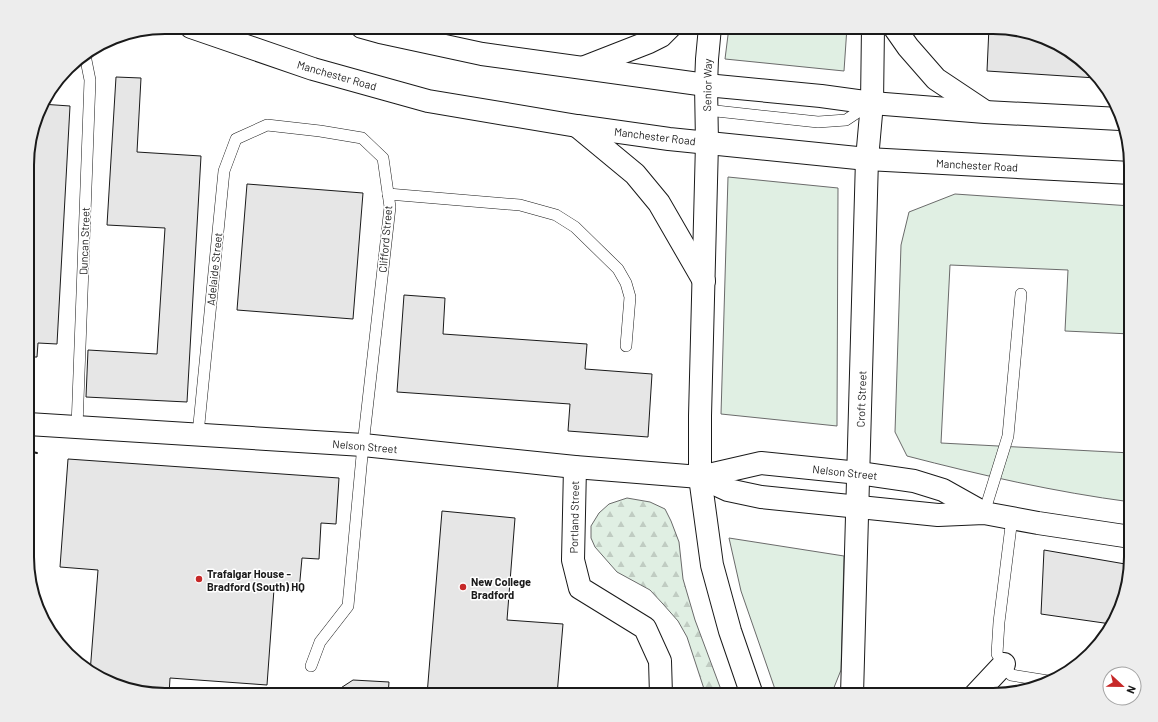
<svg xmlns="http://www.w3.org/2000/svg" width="1158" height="722" viewBox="0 0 1158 722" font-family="Barlow,sans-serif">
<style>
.grass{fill:#e0efe3;stroke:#6a6a6a}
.forest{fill:url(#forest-firs);stroke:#6a6a6a}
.building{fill:#e6e6e6;stroke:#1a1a1a}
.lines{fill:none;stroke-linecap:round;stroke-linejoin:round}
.service-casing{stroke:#1a1a1a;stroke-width:12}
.minor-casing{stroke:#1a1a1a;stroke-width:24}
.primary-casing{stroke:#1a1a1a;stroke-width:24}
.service{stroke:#fff;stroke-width:11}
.minor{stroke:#fff;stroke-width:22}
.primary{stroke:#fff;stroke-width:22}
.wall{stroke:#1a1a1a;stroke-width:2}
.poi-dot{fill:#c62828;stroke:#fff;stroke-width:1.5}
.labels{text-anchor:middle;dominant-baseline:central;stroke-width:3;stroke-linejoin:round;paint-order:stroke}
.street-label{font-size:11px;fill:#1a1a1a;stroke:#fff}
.poi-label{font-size:11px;font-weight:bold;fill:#1a1a1a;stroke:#fff;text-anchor:start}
.rim{fill:none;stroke:#1a1a1a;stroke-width:2}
</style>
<defs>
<pattern id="forest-firs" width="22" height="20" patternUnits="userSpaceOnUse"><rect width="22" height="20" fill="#e0efe3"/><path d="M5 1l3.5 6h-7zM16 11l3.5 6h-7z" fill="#c0ccc2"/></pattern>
</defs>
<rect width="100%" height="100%" fill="#fff"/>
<g class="grass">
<path d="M 729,27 L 847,27 L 844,71 L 725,59 Z"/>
<path d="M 728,177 L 838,188 L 837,426 L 721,414 Z"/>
<path d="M 955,194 L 1131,206 L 1131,334 L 1065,331 L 1068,270 L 950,265 L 941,443 L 1131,453 L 1131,502 C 1055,492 980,475 907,456 L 895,432 L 901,245 L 909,212 Z"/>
<path d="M 729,538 L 844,556 L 841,670 L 831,695 L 777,695 L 741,591 Z"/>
</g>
<path class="forest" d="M 627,498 L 650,502 L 665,509 L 671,521 L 679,542 L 683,579 L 695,620 L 723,695 L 706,695 L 687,637 L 678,621 L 663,604 L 650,590 L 617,572 L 595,547 L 591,538 L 591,526 L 599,513 L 609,504 Z"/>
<g class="building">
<path d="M 989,27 L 1029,32 L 1070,50 L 1096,78 L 987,71 Z"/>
<path d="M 116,77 L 141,78 L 137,152 L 201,156 L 187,402 L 86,397 L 88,350 L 157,354 L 165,228 L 107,225 Z"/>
<path d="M 41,104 L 70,106 L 57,344 L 38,343 L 37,357 L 28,357 L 28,147 Z"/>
<path d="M 247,184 L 363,193 L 353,319 L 237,310 Z"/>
<path d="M 404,295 L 445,298 L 443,334 L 587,344 L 585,369 L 652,374 L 648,437 L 568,431 L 570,404 L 397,392 Z"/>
<path d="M 68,459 L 339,478 L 336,524 L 321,523 L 319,559 L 302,558 L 299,591 L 274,589 L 267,685 L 170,678 L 169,695 L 165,695 L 129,690 L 90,673 L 98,570 L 60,567 Z"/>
<path d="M 442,511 L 515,518 L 507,620 L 563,624 L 557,695 L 427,695 Z"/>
<path d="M 1044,550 L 1131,565 L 1111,624 L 1041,614 Z"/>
<path d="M 353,680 L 389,682 L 388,695 L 330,695 Z"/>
</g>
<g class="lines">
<defs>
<g id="service">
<path d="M 707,110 L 818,122 L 846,120 L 870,104"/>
<path d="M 388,194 L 520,205 L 556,215 L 575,227 L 618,269 L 626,283 L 630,297 L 626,346"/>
<path d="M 77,427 L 90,80 L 86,60 L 81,57"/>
<path d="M 198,434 L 224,171 L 236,139 L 267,125 L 320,131 L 362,138 L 383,158 L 390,207 L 363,445 L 348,606 L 320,642 L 311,666"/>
<path d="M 984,513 L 1008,436 L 1021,294"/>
<path d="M 1012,518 L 999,622 L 997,654 L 1011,675 L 1048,681"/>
</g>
<g id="minor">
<path d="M 28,424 L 363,445 L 575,467 L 700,477 L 761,463 L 859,473 L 914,481 L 943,490 L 984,513"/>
<path d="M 575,467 L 573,560 L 580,588 L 645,628 L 660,661 L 661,695"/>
<path d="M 700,477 L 728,490 L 761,497 L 938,515 L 984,513 L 1038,523 L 1131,537"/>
<path d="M 975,695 L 1004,664"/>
</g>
<g id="primary">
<path d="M 191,27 L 313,69 L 428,101 L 577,126 L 669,139 L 867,159 L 1131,173"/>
<path d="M 362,27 L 380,32 L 482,54 L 706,85 L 821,96 L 872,103 L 985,112 L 1120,119"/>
<path d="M 710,27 L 707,59 L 706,85 L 707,143 L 700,416 L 700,477 L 712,565 L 730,631 L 752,695"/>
<path d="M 894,27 L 908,47 L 936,79 L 984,111"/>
<path d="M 585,67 L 649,42 L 661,36 L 670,27"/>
<path d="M 577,126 L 635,174 L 659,203 L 704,281"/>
<path d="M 852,695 L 867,159 L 872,103 L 873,27"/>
</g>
</defs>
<use href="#service" class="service-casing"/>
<use href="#minor" class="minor-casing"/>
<use href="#primary" class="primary-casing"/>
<use href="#service" class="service"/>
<use href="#minor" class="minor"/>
<use href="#primary" class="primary"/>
<g class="wall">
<path d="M 28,451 L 37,453"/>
<path d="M 74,658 L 80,658"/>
</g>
</g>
<g class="poi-dot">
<circle cx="199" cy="579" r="4"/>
<circle cx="463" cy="587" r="4"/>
</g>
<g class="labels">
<g class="street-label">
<text transform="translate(337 75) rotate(16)">Manchester Road</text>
<text transform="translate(707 85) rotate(-89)">Senior Way</text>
<text transform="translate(655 136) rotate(7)">Manchester Road</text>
<text transform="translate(977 165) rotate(3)">Manchester Road</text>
<text transform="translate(385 239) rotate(-85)">Clifford Street</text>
<text transform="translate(84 241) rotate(-88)">Duncan Street</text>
<text transform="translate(214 269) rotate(-84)">Adelaide Street</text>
<text transform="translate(861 399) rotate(-88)">Croft Street</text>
<text transform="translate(365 446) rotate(5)">Nelson Street</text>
<text transform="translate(845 472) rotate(6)">Nelson Street</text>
<text transform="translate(574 517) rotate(-89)">Portland Street</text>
</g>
<g class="poi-label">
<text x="207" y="573">Trafalgar House -<tspan x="207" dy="13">Bradford (South) HQ</tspan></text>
<text x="471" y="581">New College<tspan x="471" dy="13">Bradford</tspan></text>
</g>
</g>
<path d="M0 0H1158V722H0ZM165 34H993A131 131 0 0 1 1124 165V557A131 131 0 0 1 993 688H165A131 131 0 0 1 34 557V165A131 131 0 0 1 165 34Z" fill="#ededed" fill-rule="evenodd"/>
<path class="rim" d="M165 34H993A131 131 0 0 1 1124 165V557A131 131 0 0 1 993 688H165A131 131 0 0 1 34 557V165A131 131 0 0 1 165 34Z"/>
<g transform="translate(1122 686) rotate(112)"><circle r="19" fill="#ffffff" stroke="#a3a3a3"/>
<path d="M0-3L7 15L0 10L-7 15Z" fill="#c62828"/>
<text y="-6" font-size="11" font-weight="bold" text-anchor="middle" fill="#1a1a1a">N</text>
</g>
</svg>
